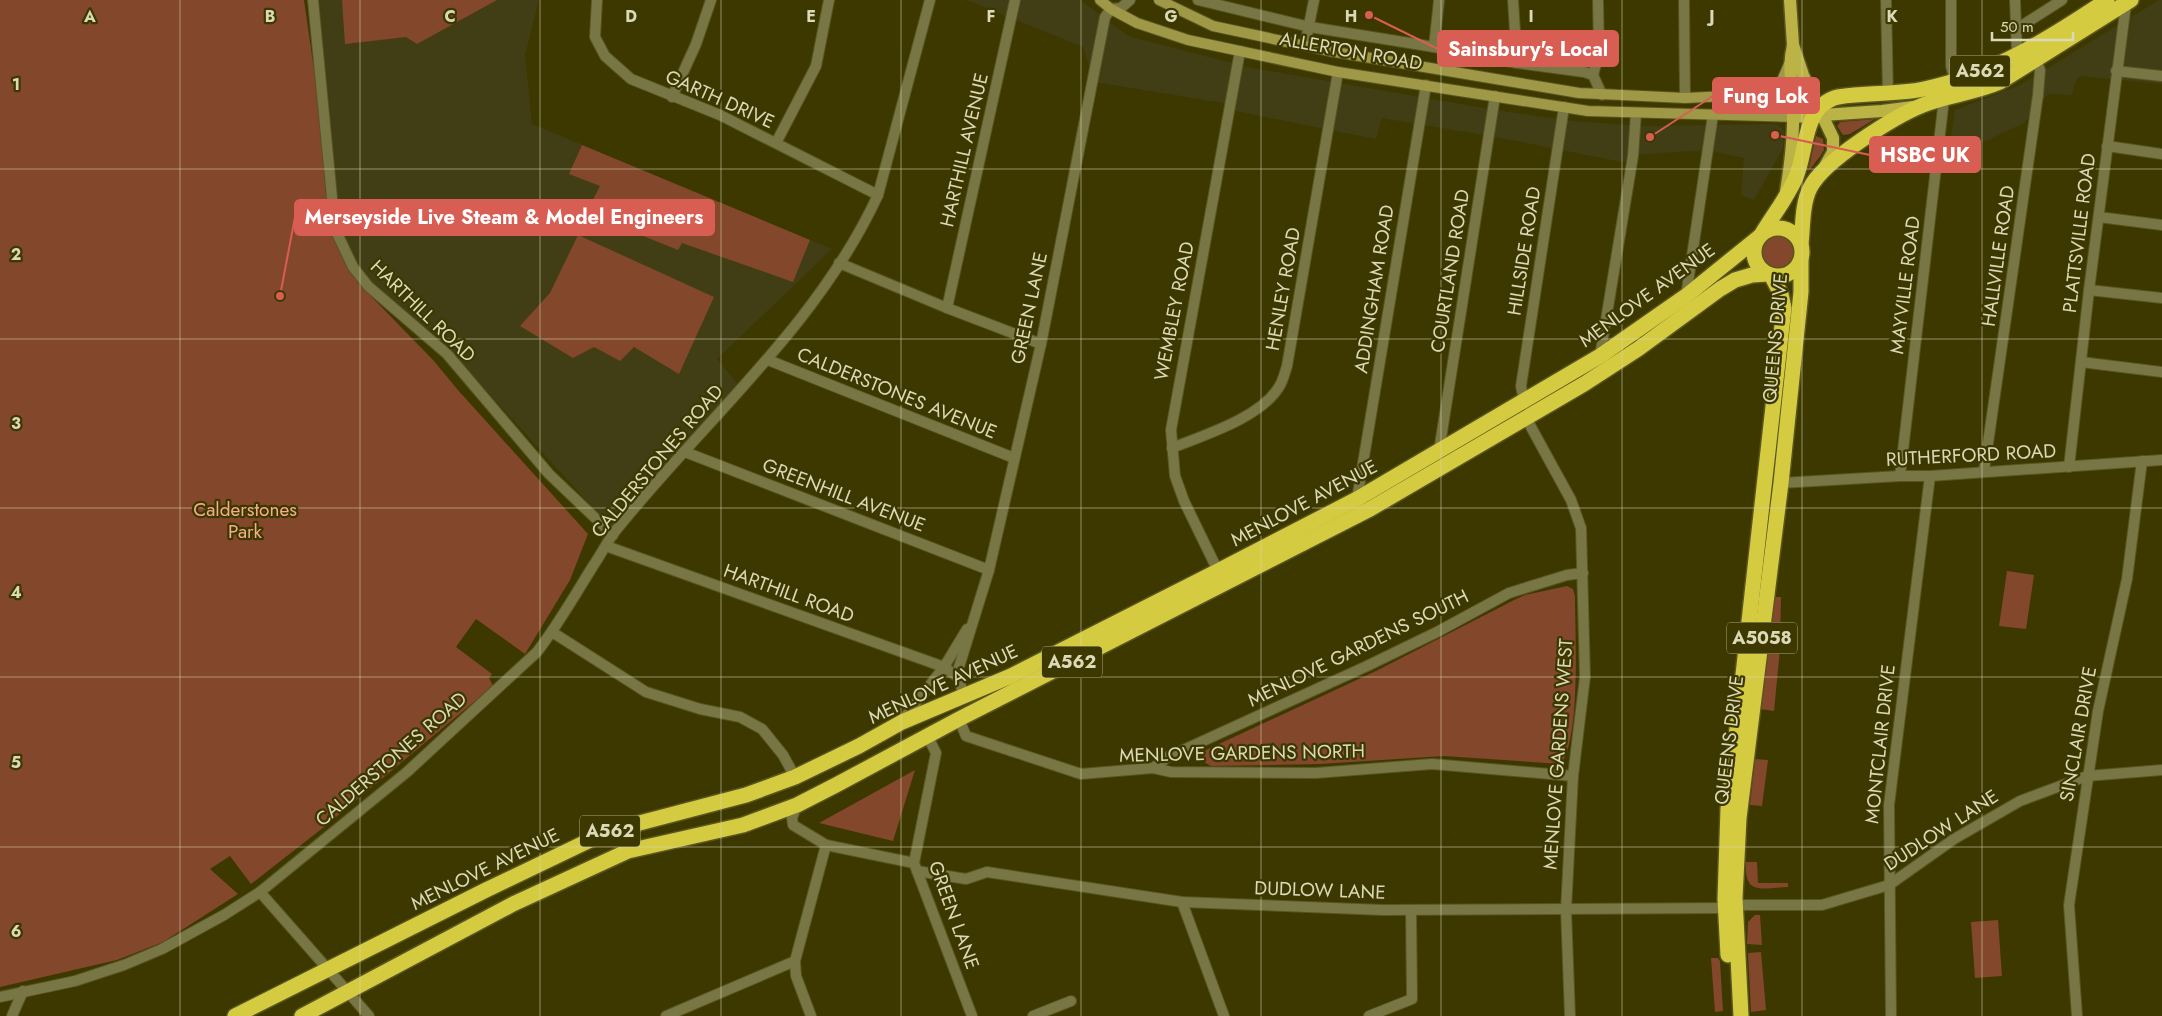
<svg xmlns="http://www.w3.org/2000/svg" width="2162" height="1016" viewBox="0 0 2162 1016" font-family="Jost,sans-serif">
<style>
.built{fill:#413e15}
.green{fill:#83472b}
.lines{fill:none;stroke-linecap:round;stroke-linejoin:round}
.street-casing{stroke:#595521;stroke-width:12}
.secondary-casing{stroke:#595521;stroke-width:12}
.primary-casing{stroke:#595521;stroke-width:15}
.highway-casing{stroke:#595521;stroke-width:18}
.street{stroke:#797645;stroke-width:10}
.secondary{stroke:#9f9846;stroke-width:10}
.primary{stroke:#bbb345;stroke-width:12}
.highway{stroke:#d5cb41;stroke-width:15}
.grid{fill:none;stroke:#dbd9b7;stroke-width:1;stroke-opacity:0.55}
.labels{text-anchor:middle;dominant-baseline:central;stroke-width:4.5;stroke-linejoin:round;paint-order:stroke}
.shield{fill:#3c3800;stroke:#aba980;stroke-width:1}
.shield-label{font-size:18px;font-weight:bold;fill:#dbd9b7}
.street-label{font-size:19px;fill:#dbd9b7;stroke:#3c3800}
.park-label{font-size:19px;fill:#f7ad8c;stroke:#3c3800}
.grid-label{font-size:16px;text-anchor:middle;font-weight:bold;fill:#dbd9b7;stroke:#3c3800;stroke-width:4.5;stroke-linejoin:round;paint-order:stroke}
.leader{fill:none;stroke:#d85d53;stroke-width:2}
.callout-dot{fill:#d85d53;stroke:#3c3800;stroke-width:2}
.callout{fill:#d85d53;stroke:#d85d53;stroke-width:2}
.callout-label{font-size:20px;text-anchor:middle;font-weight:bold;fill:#fff}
</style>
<rect width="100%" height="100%" fill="#3c3800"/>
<g class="built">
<path d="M 319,0 L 539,0 L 525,55 L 532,124 L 832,249 L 717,359 L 742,389 L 613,530 L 453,354 L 356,267 L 341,232 Z"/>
<path d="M 967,0 L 1080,0 L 1128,36 L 1247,67 L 1501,111 L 1573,121 L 1645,126 L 1777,124 L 1784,131 L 1783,148 L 1754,200 L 1741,195 L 1744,158 L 1707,150 L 1631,155 L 1627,163 L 1496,137 L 1382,118 L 1376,139 L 1235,111 L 1223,103 L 1095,82 L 1083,47 Z"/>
<path d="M 2159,0 L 2162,0 L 2162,84 L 2080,76 L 2076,80 L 2072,95 L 2048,94 L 2024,123 L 1975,146 L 1950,142 L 1955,110 L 2020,85 Z"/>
</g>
<g class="green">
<path d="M 0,0 L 304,0 L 317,91 L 329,228 L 349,269 L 365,290 L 434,361 L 457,389 L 588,534 L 570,580 L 525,654 L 476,619 L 456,647 L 492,674 L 489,678 L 493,686 L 324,827 L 251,884 L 230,856 L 210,869 L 238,894 L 163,942 L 117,960 L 0,987 Z"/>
<path d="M 342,0 L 497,0 L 417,44 L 406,37 L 345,44 Z"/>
<path d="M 1875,119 L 1850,134 L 1843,135 L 1837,126 L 1840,122 Z"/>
<path d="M 1816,136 L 1823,139 L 1824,150 L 1821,155 L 1808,172 Z"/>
<path d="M 582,145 L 810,240 L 793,282 L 682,243 L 678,250 L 586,213 L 600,186 L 569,174 Z"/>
<circle cx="1777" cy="251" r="19"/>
<path d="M 578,235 L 714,297 L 679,374 L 634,347 L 620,361 L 594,347 L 573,358 L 520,326 L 550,293 Z"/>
<path d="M 2007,571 L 2034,575 L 2026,629 L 1999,626 Z"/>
<path d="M 1567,586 L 1573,589 L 1575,596 C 1575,633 1581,736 1561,764 L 1444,756 L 1320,764 L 1211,766 L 1204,762 L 1203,756 L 1206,750 L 1376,671 L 1514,600 L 1525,595 Z"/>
<path d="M 1774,597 L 1781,597 L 1780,638 L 1770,637 Z"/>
<path d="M 1768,647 L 1780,649 L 1774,711 L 1760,709 Z"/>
<path d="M 1755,759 L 1768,760 L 1762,806 L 1750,805 Z"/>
<path d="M 915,770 L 893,841 L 819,823 Z"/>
<path d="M 1746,862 L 1757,862 L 1758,883 L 1788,883 L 1788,887 C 1761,888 1744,896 1746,862 Z"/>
<path d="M 1755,915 L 1760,915 L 1762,945 L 1747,944 L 1748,922 Z"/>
<path d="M 1998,920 L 2002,976 L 1975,978 L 1971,922 Z"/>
<path d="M 1761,952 L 1766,1010 L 1751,1012 L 1748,953 Z"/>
<path d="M 1711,958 L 1718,958 L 1720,961 L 1723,1011 L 1715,1012 Z"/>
</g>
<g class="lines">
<defs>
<g id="street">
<path d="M 313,0 L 335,229 L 353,267 L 368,286 L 447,354 L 549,474 L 613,535"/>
<path d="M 597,0 L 595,37 L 605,56 L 631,79 L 720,115 L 878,195"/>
<path d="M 1198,0 L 1310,27 L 1434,47 L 1517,63 L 1584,72 L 1593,75 L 1602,95"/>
<path d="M 1513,0 L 1517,63"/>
<path d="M 1684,0 L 1685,98"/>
<path d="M 1886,0 L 1888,95"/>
<path d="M 1951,0 L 1951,66 L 1955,81"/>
<path d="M 2015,0 L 2017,53"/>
<path d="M 2015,30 L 2062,0"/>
<path d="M 1305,45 L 1314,0"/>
<path d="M 1434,47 L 1439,0"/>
<path d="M 2116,71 L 2162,76"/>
<path d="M 1593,75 L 1599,53 L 1598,0"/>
<path d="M 672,97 L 696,44 L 711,0"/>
<path d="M 776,143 L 816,66 L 829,0"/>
<path d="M 2107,146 L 2162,154"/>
<path d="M 2099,217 L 2162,225"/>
<path d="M 839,263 L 947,308 L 1041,344"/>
<path d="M 2089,290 L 2162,298"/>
<path d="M 1686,296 L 1713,115"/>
<path d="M 947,308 L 1015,0"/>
<path d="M 1600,356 L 1633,156 L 1636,113"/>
<path d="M 768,360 L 1014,458"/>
<path d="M 2081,362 L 2162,372"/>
<path d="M 1524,401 L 1521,386 L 1564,107"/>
<path d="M 1526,418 L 1571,500 L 1581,528 L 1585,677 L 1573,776 L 1566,910 L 1570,1016"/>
<path d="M 1172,448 C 1204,435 1260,418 1279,387 C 1283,381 1285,372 1287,366 L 1338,72"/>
<path d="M 1439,451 L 1495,96"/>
<path d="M 685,452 L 989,570"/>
<path d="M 2069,467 L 2089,290 L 2126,4"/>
<path d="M 1984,471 L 2038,95 L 2040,70 L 2034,55"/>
<path d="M 1900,476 L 1944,99"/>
<path d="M 1781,483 L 1900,476 L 1930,476 L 2162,460"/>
<path d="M 1357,499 L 1426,85"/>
<path d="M 606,546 L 944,667 L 958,677"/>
<path d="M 1218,571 L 1184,501 L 1175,476 L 1171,430 L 1240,51"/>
<path d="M 552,632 L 646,692 L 700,709 L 740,717 L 762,729 L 783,755 L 795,777"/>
<path d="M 964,696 L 958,677 L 959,667 L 989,570 L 1041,344 L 1105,17 L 1111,9 L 1121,8 L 1130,0"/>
<path d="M 959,719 L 966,736 L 1081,774 L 1153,768 L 1171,772 L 1316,773 L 1432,764 L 1573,776"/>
<path d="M 902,721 L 944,667 L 967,629"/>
<path d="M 928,737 L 936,753 L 914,863 L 972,1016"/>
<path d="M 1153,768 L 1168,757 L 1367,666 L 1437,632 L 1509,593 L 1567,575 L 1583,573"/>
<path d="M 797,805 L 792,818 L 793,825 L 826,845 L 914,863"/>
<path d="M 917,871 L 966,879 L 987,872 L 1182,902 L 1383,910 L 1726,908"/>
<path d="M 260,892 L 369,1016"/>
<path d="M 1182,902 L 1224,1016"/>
<path d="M 1735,905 L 1822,905 L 1889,885 L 1954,839 L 2020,801 L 2087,776 L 2162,770"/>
<path d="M 0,997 L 75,981 L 124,965 L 162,949 L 224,915 L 260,892 L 407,772 L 537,652 C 558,625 575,595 593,566 C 600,556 606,544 613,534 C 702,422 817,327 878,195 L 930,0"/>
<path d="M 12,1016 L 23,991"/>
<path d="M 666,1016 L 795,961"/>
<path d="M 811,1016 L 796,976 L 795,961 L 826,845"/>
<path d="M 1033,1016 L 1071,1001"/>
<path d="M 1369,1016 L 1412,999 L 1411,910"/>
<path d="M 1891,1016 L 1889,805 L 1930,476"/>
<path d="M 2077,1016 L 2069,905 L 2098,711 L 2127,579 L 2142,461"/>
</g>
<g id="secondary">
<path d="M 1100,0 L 1111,9 L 1137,23 L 1188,40 L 1338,72 L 1588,111 L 1793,117"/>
<path d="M 1159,0 L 1213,26 L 1329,51 L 1579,93 L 1685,98 L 1793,93"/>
<path d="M 1768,94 L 1780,85 L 1789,64"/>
<path d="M 1723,101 L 1803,105 L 1815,108 L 1821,114"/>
</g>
<g id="primary">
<path d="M 1790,0 L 1793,45 L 1803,75 L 1833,138 L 1833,152 L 1824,168"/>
<path d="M 1793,117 L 1882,111 L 1913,107"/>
<path d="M 1786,191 C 1791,161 1794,136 1793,106 C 1793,81 1787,71 1793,45"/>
</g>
<g id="highway">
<circle cx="1778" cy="252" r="24"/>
<path d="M 1763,232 C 1774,214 1788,196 1796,177 C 1805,156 1804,123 1821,106 C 1826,102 1832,98 1838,97 C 1866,92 1896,95 1924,89 C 1990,76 2052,37 2107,0"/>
<path d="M 1801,244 C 1803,226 1802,204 1810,188 C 1823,161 1895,116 1923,105 C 1948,95 1975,93 2000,82 L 2131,0"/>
<path d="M 1728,955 L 1725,899 L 1728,809 L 1784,308 L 1781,294 L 1771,275"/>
<path d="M 235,1016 L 486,890 L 609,831 L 746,795 L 795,777 L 859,746 L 902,722 L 1011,676 L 1218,571 L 1357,499 L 1600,356 L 1686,296 L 1759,237"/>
<path d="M 302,1016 L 513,904 L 628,851 L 743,825 L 797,805 L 836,785 L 959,719 L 1370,509 L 1584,384 L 1638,349 L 1720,289 L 1735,280 L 1752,275 L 1768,274"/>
<path d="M 1741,1016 L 1735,898 L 1739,818 L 1781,483 L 1801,292 L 1801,261"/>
</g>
</defs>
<use href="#street" class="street-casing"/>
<use href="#secondary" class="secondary-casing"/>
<use href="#primary" class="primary-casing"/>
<use href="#highway" class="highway-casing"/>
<use href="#street" class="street"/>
<use href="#secondary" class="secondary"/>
<use href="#primary" class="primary"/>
<use href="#highway" class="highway"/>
</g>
<path class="grid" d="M 180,0 L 180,1016M 360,0 L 360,1016M 540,0 L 540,1016M 721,0 L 721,1016M 901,0 L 901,1016M 1081,0 L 1081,1016M 1261,0 L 1261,1016M 1441,0 L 1441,1016M 1622,0 L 1622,1016M 1802,0 L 1802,1016M 1982,0 L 1982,1016M 0,169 L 2162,169M 0,339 L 2162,339M 0,508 L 2162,508M 0,677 L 2162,677M 0,847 L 2162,847"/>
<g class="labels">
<g class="shield">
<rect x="1950" y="55.5" width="60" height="31" rx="4"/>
<rect x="1727" y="622.5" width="70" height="31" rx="4"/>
<rect x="1042" y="646.5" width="60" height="31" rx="4"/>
<rect x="580" y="815.5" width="60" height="31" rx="4"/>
</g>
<g class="shield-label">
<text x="1980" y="71">A562</text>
<text x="1762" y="638">A5058</text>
<text x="1072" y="662">A562</text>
<text x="610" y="831">A562</text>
</g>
<g class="street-label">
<text transform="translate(1351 51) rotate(10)">ALLERTON ROAD</text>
<text transform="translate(720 99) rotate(24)">GARTH DRIVE</text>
<text transform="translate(964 150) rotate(-77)">HARTHILL AVENUE</text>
<text transform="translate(2079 233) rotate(-83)">PLATTSVILLE ROAD</text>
<text transform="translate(1524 251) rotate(-81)">HILLSIDE ROAD</text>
<text transform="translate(1998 256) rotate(-82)">HALLVILLE ROAD</text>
<text transform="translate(1450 271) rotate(-81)">COURTLAND ROAD</text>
<text transform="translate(1905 285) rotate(-83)">MAYVILLE ROAD</text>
<text transform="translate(1283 289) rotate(-80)">HENLEY ROAD</text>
<text transform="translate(1374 289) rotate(-81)">ADDINGHAM ROAD</text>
<text transform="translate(1647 295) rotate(-36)">MENLOVE AVENUE</text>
<text transform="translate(1029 308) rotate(-78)">GREEN LANE</text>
<text transform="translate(423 311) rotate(44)">HARTHILL ROAD</text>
<text transform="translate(1174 311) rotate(-79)">WEMBLEY ROAD</text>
<text transform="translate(1775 338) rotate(-85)">QUEENS DRIVE</text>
<text transform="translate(897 393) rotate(22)">CALDERSTONES AVENUE</text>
<text transform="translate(1971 455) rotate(-3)">RUTHERFORD ROAD</text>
<text transform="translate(657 461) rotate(-50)">CALDERSTONES ROAD</text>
<text transform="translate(844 495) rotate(21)">GREENHILL AVENUE</text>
<text transform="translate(1304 503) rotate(-28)">MENLOVE AVENUE</text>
<text transform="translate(789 593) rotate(20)">HARTHILL ROAD</text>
<text transform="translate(1358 648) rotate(-26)">MENLOVE GARDENS SOUTH</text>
<text transform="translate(943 684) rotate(-25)">MENLOVE AVENUE</text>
<text transform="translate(2078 734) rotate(-80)">SINCLAIR DRIVE</text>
<text transform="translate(1729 740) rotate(-83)">QUEENS DRIVE</text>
<text transform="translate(1880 744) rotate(-84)">MONTCLAIR DRIVE</text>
<text transform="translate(1242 753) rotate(-1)">MENLOVE GARDENS NORTH</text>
<text transform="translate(1558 754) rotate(-86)">MENLOVE GARDENS WEST</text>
<text transform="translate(391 759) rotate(-41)">CALDERSTONES ROAD</text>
<text transform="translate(1941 830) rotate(-33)">DUDLOW LANE</text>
<text transform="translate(485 869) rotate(-26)">MENLOVE AVENUE</text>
<text transform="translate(1320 890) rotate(2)">DUDLOW LANE</text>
<text transform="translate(954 915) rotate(70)">GREEN LANE</text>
</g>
<g class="park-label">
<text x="245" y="509">Calderstones<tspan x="245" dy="22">Park</tspan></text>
</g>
</g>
<g class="grid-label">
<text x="90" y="22">A</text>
<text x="270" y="22">B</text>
<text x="450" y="22">C</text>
<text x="631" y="22">D</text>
<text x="811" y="22">E</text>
<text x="991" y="22">F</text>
<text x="1171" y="22">G</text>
<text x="1351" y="22">H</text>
<text x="1531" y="22">I</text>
<text x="1712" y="22">J</text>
<text x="1892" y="22">K</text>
<text x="16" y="90">1</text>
<text x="16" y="260">2</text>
<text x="16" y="429">3</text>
<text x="16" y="598">4</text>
<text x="16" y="768">5</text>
<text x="16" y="937">6</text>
</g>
<path class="leader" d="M1369 15L1438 49M1650 137L1713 96M1775 135L1870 155M280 296L295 217"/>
<g class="callout-dot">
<circle cx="1369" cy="15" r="5"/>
<circle cx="1650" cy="137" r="5"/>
<circle cx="1775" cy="135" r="5"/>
<circle cx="280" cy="296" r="5"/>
</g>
<g class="callout">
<rect x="1438" y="31" width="180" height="35" rx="5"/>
<rect x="1713" y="78" width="106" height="35" rx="5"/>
<rect x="1870" y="137" width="110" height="35" rx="5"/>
<rect x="295" y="200" width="419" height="35" rx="5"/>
</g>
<g class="callout-label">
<text x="1528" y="56">Sainsbury's Local</text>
<text x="1766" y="103">Fung Lok</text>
<text x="1925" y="162">HSBC UK</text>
<text x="504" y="224">Merseyside Live Steam &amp; Model Engineers</text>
</g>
<path d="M1992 32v8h81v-8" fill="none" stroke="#dbd9b7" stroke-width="2.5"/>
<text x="2000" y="32" font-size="15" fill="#dbd9b7" stroke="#3c3800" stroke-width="4" paint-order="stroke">50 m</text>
</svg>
